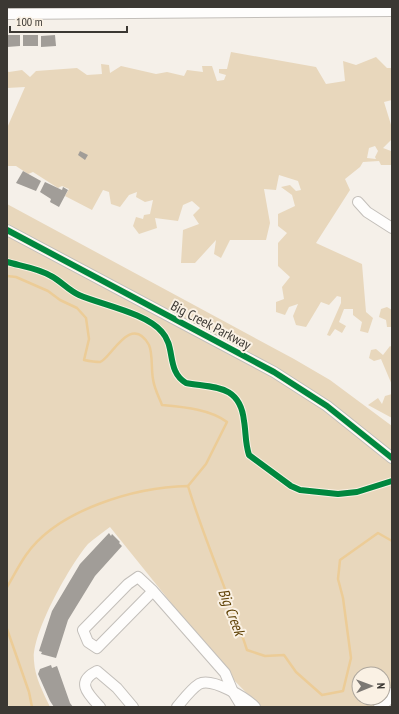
<svg xmlns="http://www.w3.org/2000/svg" width="399" height="714" viewBox="0 0 399 714" font-family="'PT Sans Narrow',sans-serif">
<style>
.green{fill:#e8d7bc;fill-rule:evenodd}
.lines{fill:none;stroke-linecap:round;stroke-linejoin:round}
.stream{stroke:#eccc97;stroke-width:2.5}
.building{fill:#a19d98}
.minor-casing{stroke:#c3bfba;stroke-width:12}
.major-casing{stroke:#c3bfba;stroke-width:14}
.minor{stroke:#fefdfc;stroke-width:10}
.major{stroke:#fefdfc;stroke-width:12}
.cycleway-casing{stroke:#faf1e4;stroke-width:8}
.cycleway{stroke:#00873e;stroke-width:6}
.labels{text-anchor:middle;dominant-baseline:central;stroke-width:4;stroke-linejoin:round;paint-order:stroke}
.street-label{font-size:14px;fill:#3b3833;stroke:#faf1e4}
.water-label{font-size:15px;font-style:italic;fill:#5e4105;stroke:#faf1e4}
</style>
<rect width="100%" height="100%" fill="#f5f0e9"/>
<g class="green">
<path d="M 231,52 L 316,67 L 326,84 L 345,81 L 343,61 L 356,65 L 376,57 L 387,68 L 392,68 L 392,100 L 384,102 L 392,128 L 392,139 L 383,148 L 391,151 L 391,165 L 381,165 L 379,161 L 363,162 L 360,167 L 345,179 L 350,190 L 316,243 L 362,264 L 366,312 L 373,318 L 368,333 L 360,331 L 362,322 L 353,315 L 353,309 L 344,309 L 339,322 L 346,326 L 342,333 L 335,329 L 330,336 L 327,335 L 341,303 L 341,297 L 337,296 L 329,305 L 321,302 L 306,327 L 296,325 L 293,316 L 298,304 L 289,307 L 285,315 L 276,312 L 276,302 L 284,299 L 282,287 L 290,277 L 278,266 L 278,243 L 287,233 L 278,226 L 278,214 L 295,206 L 292,195 L 281,187 L 290,185 L 296,191 L 301,190 L 298,181 L 279,175 L 276,190 L 264,189 L 270,223 L 266,240 L 230,240 L 221,258 L 214,254 L 216,240 L 195,263 L 181,263 L 183,230 L 199,224 L 193,215 L 200,208 L 192,201 L 183,205 L 178,221 L 155,218 L 157,228 L 139,234 L 133,226 L 136,217 L 143,219 L 144,215 L 150,214 L 153,200 L 145,202 L 136,197 L 137,192 L 129,195 L 120,207 L 111,204 L 109,192 L 103,190 L 92,210 L 65,196 L 69,189 L 62,186 L 58,188 L 33,172 L 28,174 L 16,166 L 7,166 L 7,128 L 25,87 L 7,88 L 7,71 L 9,72 L 22,70 L 30,77 L 36,71 L 77,68 L 87,75 L 102,74 L 101,64 L 109,65 L 110,73 L 121,66 L 156,74 L 167,72 L 184,76 L 187,70 L 203,72 L 202,66 L 212,66 L 217,81 L 224,80 L 226,75 L 219,73 L 219,69 L 227,69 ZM 375,146 L 378,151 L 375,157 L 376,159 L 367,158 L 369,148 Z"/>
<path d="M 7,204 L 294,359 L 330,380 L 392,426 L 392,694 L 379,707 L 260,707 L 230,676 L 110,527 C 103,532 95,538 88,544 C 70,565 31,634 34,661 C 35,678 43,692 50,707 L 9,707 L 7,701 ZM 359,674 L 383,674 L 383,698 L 359,698 Z"/>
<path d="M 387,307 L 392,310 L 392,327 L 387,327 L 386,320 L 379,317 L 381,309 Z"/>
<path d="M 390,346 L 392,347 L 392,385 L 381,359 L 374,361 L 369,358 L 371,350 L 376,349 L 383,355 Z"/>
<path d="M 392,394 L 392,418 L 368,405 L 378,398 L 382,404 L 385,396 Z"/>
</g>
<g class="lines">
<g class="stream">
<path d="M 7,276 L 16,277 L 48,291 L 60,300 L 77,308 L 86,318 L 89,339 L 84,360 C 89,361 95,362 100,362 C 110,360 131,312 149,345 C 153,354 151,369 153,379 C 154,388 159,397 162,405 C 183,407 210,409 227,422 L 206,464 L 188,486"/>
<path d="M 7,587 C 13,577 19,565 26,555 C 57,510 135,487 188,486 C 205,542 229,595 247,650 L 265,656 L 284,655 L 296,672 L 322,695 L 343,691 L 351,658 L 343,598 L 338,579 L 340,560 L 378,533 L 392,541"/>
<path d="M 7,629 L 29,692 L 32,707"/>
</g>
</g>
<g class="building">
<path d="M 7,35 L 20,35 L 20,46 L 7,47 Z"/>
<rect x="23" y="35" width="15" height="11"/>
<path d="M 55,35 L 56,46 L 41,47 L 41,36 Z"/>
<path d="M 80,151 L 88,155 L 85,160 L 78,155 Z"/>
<path d="M 23,171 L 41,181 L 36,191 L 16,183 Z"/>
<path d="M 45,182 L 62,190 L 63,187 L 68,190 L 59,207 L 50,202 L 51,199 L 40,192 Z"/>
<path d="M 109,533 L 111,536 L 112,534 L 120,542 L 119,543 L 122,546 L 95,576 L 68,620 L 56,658 L 41,654 L 42,652 L 39,651 L 52,611 L 80,564 Z"/>
<path d="M 51,665 L 52,668 L 57,666 L 70,703 L 73,707 L 54,707 L 50,701 L 38,674 L 40,669 Z"/>
</g>
<g class="lines">
<defs>
<g id="minor">
<path d="M 7,14 L 392,11"/>
<path d="M 358,202 L 367,212 L 392,228"/>
<path d="M 7,230 L 274,372 L 327,406 L 392,458"/>
<path d="M 153,591 L 97,648 L 88,642 L 83,630 L 128,584 L 138,577 L 153,591 L 225,673 L 233,692 L 242,707"/>
<path d="M 100,707 C 88,694 75,682 97,671 L 117,688 L 133,707"/>
<path d="M 177,707 C 183,700 191,689 199,684 C 212,677 246,698 255,707"/>
</g>
<path id="major" d="M 380,707 L 392,694"/>
</defs>
<use href="#minor" class="minor-casing"/>
<use href="#major" class="major-casing"/>
<use href="#minor" class="minor"/>
<use href="#major" class="major"/>
<defs>
<g id="cycleway">
<path d="M 7,230 L 274,372 L 327,406 L 392,458"/>
<path d="M 7,262 C 21,266 38,268 51,276 C 61,281 68,290 79,295 C 102,305 146,313 162,332 C 176,347 166,371 186,383 C 214,388 240,384 244,421 C 246,432 245,443 249,455 L 291,486 L 300,490 L 338,494 L 357,492 L 392,481"/>
</g>
</defs>
<use href="#cycleway" class="cycleway-casing"/>
<use href="#cycleway" class="cycleway"/>
</g>
<g class="labels">
<g class="street-label">
<text transform="translate(211 325) rotate(28)">Big Creek Parkway</text>
</g>
<g class="water-label">
<text transform="translate(232 612) rotate(69)">Big Creek</text>
</g>
</g>
<rect width="399" height="714" fill="none" stroke="#3b3833" stroke-width="16"/>
<g transform="translate(371 686) rotate(89)"><circle r="19" fill="#faf1e4" stroke="#aea79d"/>
<path d="M0-3L7 15L0 10L-7 15Z" fill="#7c7873"/>
<text y="-6" font-size="11" font-weight="bold" text-anchor="middle" fill="#3b3833">N</text>
</g>
<path d="M10 26v6h117v-6" fill="none" stroke="#3b3833" stroke-width="2"/>
<text x="16" y="26" font-size="12" fill="#3b3833" stroke="#faf1e4" stroke-width="3" paint-order="stroke">100 m</text>
</svg>
